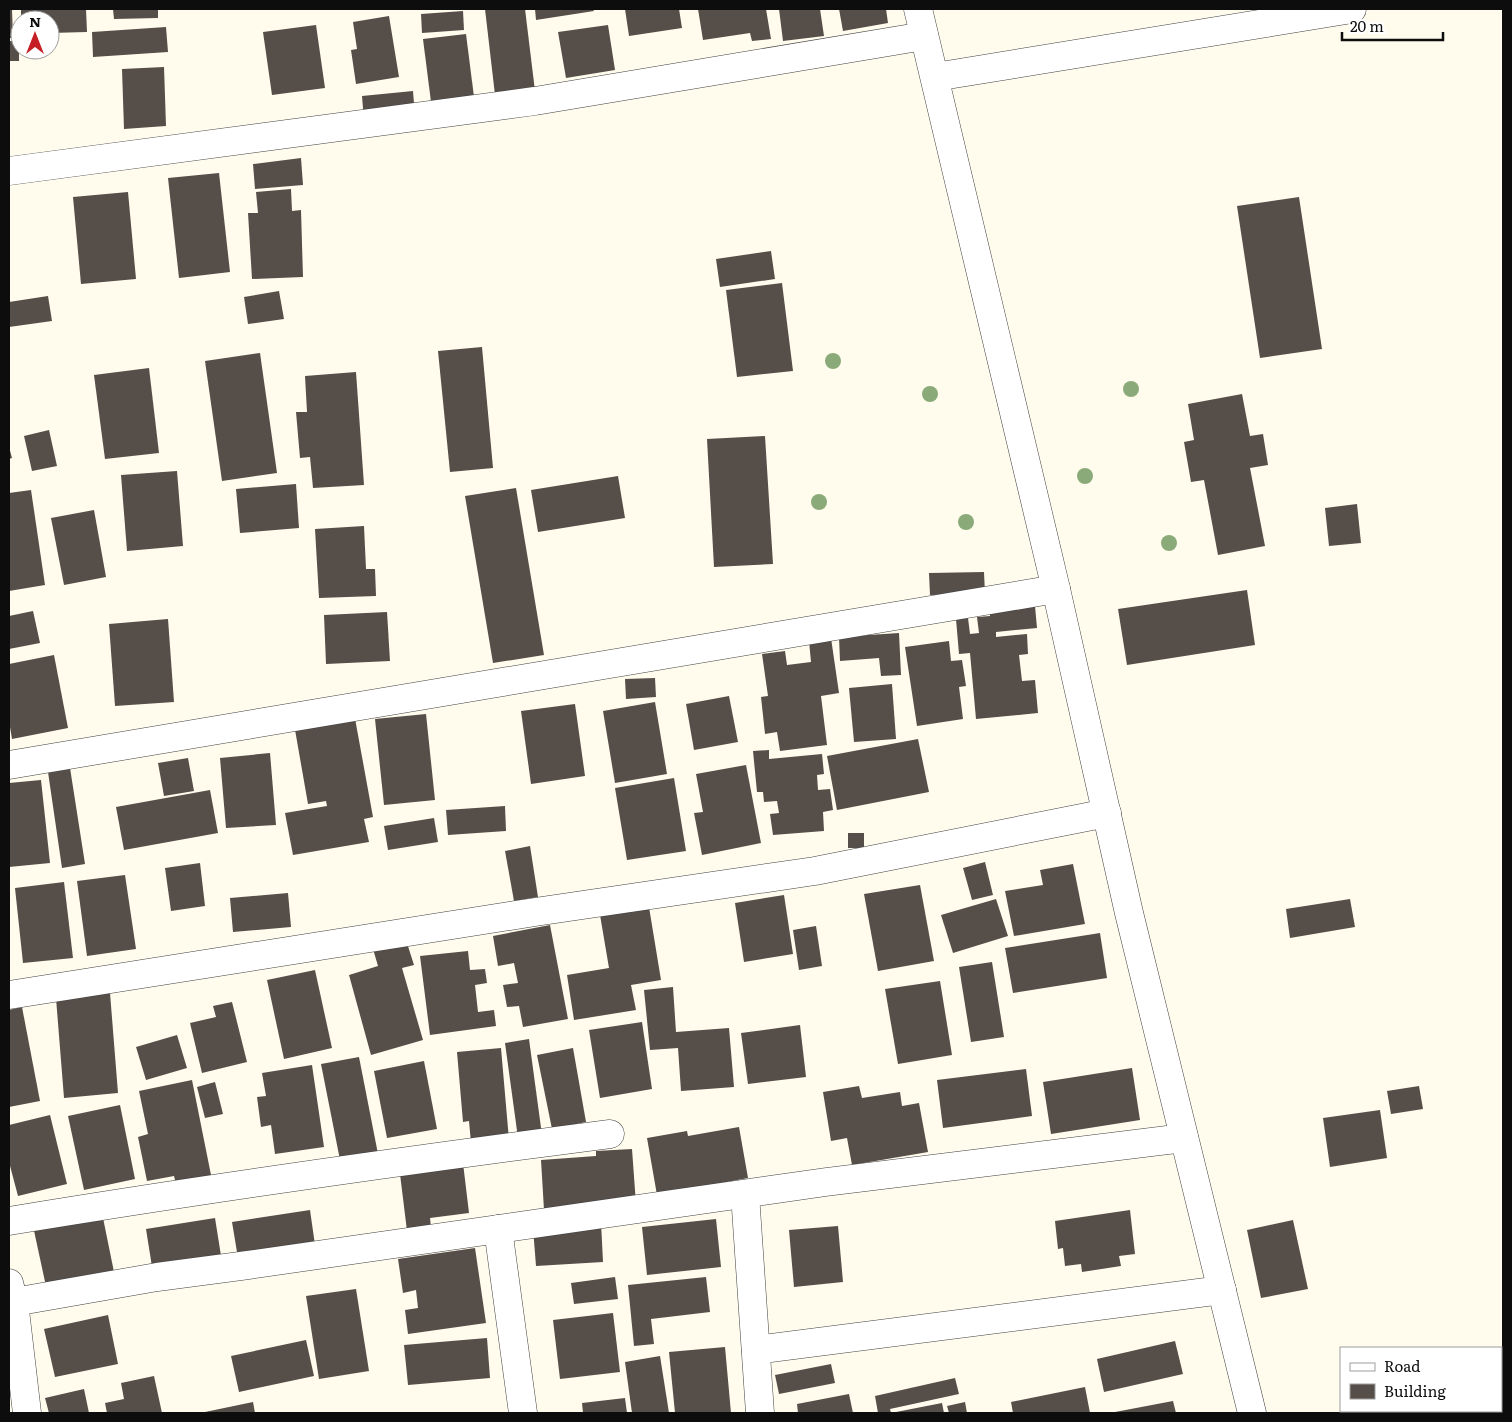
<svg xmlns="http://www.w3.org/2000/svg" width="1512" height="1422" viewBox="0 0 1512 1422" font-family="Literata,serif">
<style>
.building{fill:#564e49}
.lines{fill:none;stroke-linecap:round;stroke-linejoin:round}
.minor-casing{stroke:#404040;stroke-width:29}
.minor{stroke:#fff;stroke-width:28}
.tree{fill:#8aab79}
</style>
<rect width="100%" height="100%" fill="#fffced"/>
<g class="building">
<path d="M 9,9 L 12,9 L 13,38 L 9,38 Z"/>
<path d="M 21,9 L 86,9 L 87,32 L 50,33 L 50,20 L 21,20 Z"/>
<path d="M 113,9 L 158,9 L 158,18 L 114,19 Z"/>
<path d="M 485,9 L 525,9 L 535,91 L 495,95 Z"/>
<path d="M 535,9 L 593,9 L 594,11 L 536,20 Z"/>
<path d="M 625,9 L 679,9 L 682,28 L 629,36 Z"/>
<path d="M 698,9 L 766,9 L 771,39 L 752,41 L 750,33 L 703,40 Z"/>
<path d="M 779,9 L 820,9 L 824,36 L 783,41 Z"/>
<path d="M 839,9 L 886,9 L 888,23 L 843,31 Z"/>
<path d="M 463,11 L 464,30 L 422,33 L 421,14 Z"/>
<path d="M 389,16 L 399,77 L 356,84 L 351,50 L 357,49 L 353,22 Z"/>
<path d="M 316,25 L 325,88 L 272,95 L 263,32 Z"/>
<path d="M 608,25 L 615,70 L 566,78 L 558,32 Z"/>
<path d="M 166,27 L 168,52 L 93,57 L 92,32 Z"/>
<path d="M 466,34 L 474,97 L 431,102 L 423,39 Z"/>
<rect x="9" y="41" width="10" height="20"/>
<path d="M 164,67 L 166,126 L 124,129 L 122,69 Z"/>
<path d="M 413,91 L 415,116 L 364,121 L 362,96 Z"/>
<path d="M 301,158 L 303,185 L 255,189 L 253,164 Z"/>
<path d="M 219,173 L 230,272 L 179,278 L 168,178 Z"/>
<path d="M 291,189 L 292,211 L 301,210 L 303,277 L 252,279 L 248,213 L 258,213 L 256,192 Z"/>
<path d="M 128,192 L 136,279 L 81,284 L 73,197 Z"/>
<path d="M 1299,197 L 1322,349 L 1260,358 L 1237,206 Z"/>
<path d="M 771,251 L 775,279 L 720,287 L 716,259 Z"/>
<path d="M 782,283 L 793,371 L 737,377 L 726,290 Z"/>
<path d="M 279,291 L 284,319 L 248,324 L 244,297 Z"/>
<path d="M 48,296 L 52,321 L 9,327 L 9,302 Z"/>
<path d="M 482,347 L 493,468 L 450,472 L 438,351 Z"/>
<path d="M 260,353 L 277,473 L 222,481 L 205,361 Z"/>
<path d="M 149,368 L 159,453 L 105,459 L 94,375 Z"/>
<path d="M 356,372 L 364,485 L 313,488 L 310,457 L 300,458 L 296,412 L 307,412 L 305,376 Z"/>
<path d="M 1242,394 L 1250,436 L 1263,434 L 1268,465 L 1250,468 L 1265,546 L 1218,555 L 1204,480 L 1191,482 L 1184,442 L 1194,440 L 1188,404 Z"/>
<path d="M 49,430 L 57,466 L 32,471 L 24,436 Z"/>
<path d="M 765,436 L 773,564 L 714,567 L 707,439 Z"/>
<path d="M 9,447 L 12,458 L 9,459 Z"/>
<path d="M 177,471 L 183,546 L 127,551 L 121,475 Z"/>
<path d="M 618,476 L 625,518 L 538,532 L 531,490 Z"/>
<path d="M 296,484 L 299,528 L 240,533 L 236,489 Z"/>
<path d="M 516,488 L 544,655 L 493,663 L 465,496 Z"/>
<path d="M 31,490 L 45,585 L 9,591 L 9,493 Z"/>
<path d="M 1357,504 L 1361,543 L 1329,546 L 1325,508 Z"/>
<path d="M 94,510 L 106,577 L 64,585 L 51,518 Z"/>
<path d="M 364,526 L 366,569 L 375,569 L 376,596 L 319,598 L 315,529 Z"/>
<path d="M 984,572 L 985,594 L 930,595 L 929,573 Z"/>
<path d="M 1247,590 L 1255,645 L 1127,665 L 1118,609 Z"/>
<path d="M 1035,606 L 1037,628 L 996,632 L 996,637 L 1027,634 L 1028,654 L 1019,655 L 1022,681 L 1035,680 L 1038,713 L 976,719 L 970,653 L 959,654 L 956,619 L 968,618 L 970,634 L 979,633 L 977,617 L 990,616 L 990,610 Z"/>
<path d="M 33,611 L 40,643 L 9,649 L 9,616 Z"/>
<path d="M 387,612 L 390,661 L 326,664 L 324,615 Z"/>
<path d="M 168,619 L 174,702 L 115,706 L 109,624 Z"/>
<path d="M 899,633 L 901,675 L 881,676 L 879,658 L 840,661 L 839,637 Z"/>
<path d="M 831,638 L 839,693 L 821,696 L 827,745 L 780,751 L 777,732 L 765,734 L 761,697 L 768,696 L 762,654 L 785,651 L 787,665 L 811,662 L 809,641 Z"/>
<path d="M 949,641 L 951,661 L 962,660 L 966,686 L 959,687 L 963,719 L 917,726 L 905,647 Z"/>
<path d="M 54,655 L 68,728 L 12,739 L 9,721 L 9,664 Z"/>
<path d="M 655,678 L 656,697 L 626,699 L 625,679 Z"/>
<path d="M 892,684 L 896,739 L 854,742 L 849,688 Z"/>
<path d="M 729,696 L 738,742 L 694,750 L 686,704 Z"/>
<path d="M 655,702 L 667,774 L 615,783 L 603,711 Z"/>
<path d="M 575,704 L 585,776 L 531,784 L 521,711 Z"/>
<path d="M 354,713 L 373,817 L 364,819 L 369,842 L 293,855 L 285,813 L 327,806 L 326,801 L 308,804 L 294,724 Z"/>
<path d="M 426,714 L 435,800 L 384,805 L 375,719 Z"/>
<path d="M 918,739 L 929,792 L 837,810 L 827,756 Z"/>
<path d="M 769,750 L 769,759 L 822,754 L 824,774 L 817,775 L 818,790 L 830,789 L 833,810 L 823,812 L 824,831 L 773,835 L 770,814 L 779,813 L 777,801 L 764,802 L 763,792 L 757,792 L 753,751 Z"/>
<path d="M 270,753 L 276,825 L 226,828 L 220,758 Z"/>
<path d="M 188,758 L 194,791 L 164,796 L 158,763 Z"/>
<path d="M 746,765 L 761,843 L 702,855 L 694,813 L 703,812 L 696,774 Z"/>
<path d="M 70,768 L 85,864 L 62,868 L 48,772 Z"/>
<path d="M 674,778 L 686,851 L 627,860 L 615,788 Z"/>
<path d="M 41,780 L 50,863 L 9,867 L 9,783 Z"/>
<path d="M 210,790 L 218,833 L 124,850 L 116,807 Z"/>
<path d="M 505,806 L 506,831 L 448,835 L 446,810 Z"/>
<path d="M 434,818 L 438,842 L 388,850 L 384,826 Z"/>
<rect x="848" y="833" width="16" height="15"/>
<path d="M 530,846 L 538,897 L 514,901 L 505,851 Z"/>
<path d="M 985,862 L 993,895 L 972,900 L 963,868 Z"/>
<path d="M 200,863 L 205,906 L 171,911 L 165,868 Z"/>
<path d="M 1073,864 L 1085,924 L 1014,936 L 1005,891 L 1043,885 L 1040,870 Z"/>
<path d="M 125,875 L 136,949 L 87,956 L 77,881 Z"/>
<path d="M 64,882 L 73,958 L 23,963 L 15,888 Z"/>
<path d="M 920,885 L 934,961 L 878,971 L 864,894 Z"/>
<path d="M 288,893 L 291,927 L 233,932 L 230,898 Z"/>
<path d="M 784,895 L 793,954 L 744,962 L 735,903 Z"/>
<path d="M 996,899 L 1008,936 L 953,953 L 941,915 Z"/>
<path d="M 1350,899 L 1355,927 L 1290,938 L 1286,909 Z"/>
<path d="M 648,901 L 661,980 L 631,985 L 636,1010 L 574,1020 L 567,975 L 609,968 L 599,909 Z"/>
<path d="M 550,925 L 568,1019 L 523,1027 L 519,1006 L 507,1007 L 503,985 L 518,983 L 514,963 L 498,966 L 493,936 Z"/>
<path d="M 816,926 L 822,966 L 799,970 L 793,930 Z"/>
<path d="M 1100,933 L 1107,978 L 1013,993 L 1005,948 Z"/>
<path d="M 406,940 L 414,965 L 402,968 L 423,1040 L 371,1055 L 349,975 L 378,966 L 373,949 Z"/>
<path d="M 468,951 L 470,970 L 485,969 L 487,983 L 475,985 L 478,1012 L 494,1010 L 496,1026 L 430,1035 L 420,956 Z"/>
<path d="M 992,962 L 1004,1037 L 971,1042 L 959,967 Z"/>
<path d="M 315,970 L 332,1048 L 284,1059 L 267,980 Z"/>
<path d="M 940,981 L 952,1055 L 898,1064 L 885,989 Z"/>
<path d="M 673,987 L 676,1032 L 729,1028 L 734,1087 L 681,1091 L 678,1048 L 650,1050 L 644,990 Z"/>
<path d="M 110,993 L 118,1093 L 64,1098 L 56,998 Z"/>
<path d="M 232,1002 L 247,1062 L 202,1073 L 190,1023 L 216,1017 L 213,1006 Z"/>
<path d="M 22,1007 L 40,1101 L 9,1107 L 9,1010 Z"/>
<path d="M 642,1022 L 652,1089 L 600,1098 L 589,1030 Z"/>
<path d="M 800,1025 L 806,1077 L 748,1084 L 741,1033 Z"/>
<path d="M 177,1035 L 187,1068 L 146,1080 L 136,1047 Z"/>
<path d="M 529,1039 L 542,1135 L 518,1138 L 505,1043 Z"/>
<path d="M 501,1048 L 509,1140 L 471,1143 L 469,1121 L 463,1122 L 457,1052 Z"/>
<path d="M 573,1048 L 586,1122 L 552,1129 L 537,1055 Z"/>
<path d="M 359,1057 L 378,1154 L 340,1160 L 321,1064 Z"/>
<path d="M 424,1061 L 437,1129 L 387,1138 L 374,1071 Z"/>
<path d="M 312,1065 L 324,1147 L 275,1154 L 271,1125 L 261,1127 L 257,1097 L 266,1096 L 262,1073 Z"/>
<path d="M 1132,1068 L 1140,1120 L 1051,1134 L 1043,1082 Z"/>
<path d="M 1026,1069 L 1032,1116 L 943,1128 L 937,1080 Z"/>
<path d="M 192,1080 L 213,1185 L 178,1192 L 174,1176 L 147,1181 L 138,1137 L 148,1134 L 139,1091 Z"/>
<path d="M 215,1082 L 223,1114 L 205,1118 L 197,1087 Z"/>
<path d="M 859,1086 L 862,1098 L 900,1092 L 902,1106 L 919,1103 L 928,1152 L 852,1165 L 847,1138 L 831,1141 L 823,1092 Z"/>
<path d="M 1419,1086 L 1423,1109 L 1391,1114 L 1387,1091 Z"/>
<path d="M 120,1105 L 135,1179 L 84,1190 L 68,1116 Z"/>
<path d="M 1380,1110 L 1387,1158 L 1330,1167 L 1323,1118 Z"/>
<path d="M 50,1115 L 67,1184 L 18,1196 L 9,1162 L 9,1125 Z"/>
<path d="M 739,1127 L 748,1178 L 657,1195 L 647,1138 L 687,1131 L 688,1136 Z"/>
<path d="M 632,1149 L 636,1204 L 544,1210 L 541,1160 L 596,1156 L 596,1151 Z"/>
<path d="M 463,1163 L 469,1213 L 430,1218 L 432,1236 L 408,1239 L 400,1174 Z"/>
<path d="M 310,1210 L 316,1252 L 239,1264 L 232,1222 Z"/>
<path d="M 1130,1210 L 1135,1254 L 1119,1256 L 1121,1266 L 1082,1272 L 1081,1264 L 1065,1266 L 1063,1248 L 1058,1249 L 1055,1221 Z"/>
<path d="M 102,1213 L 115,1277 L 47,1291 L 33,1226 Z"/>
<path d="M 215,1218 L 222,1262 L 153,1273 L 146,1229 Z"/>
<path d="M 716,1219 L 721,1267 L 647,1275 L 642,1227 Z"/>
<path d="M 1293,1220 L 1308,1289 L 1261,1298 L 1247,1230 Z"/>
<path d="M 601,1222 L 603,1262 L 536,1266 L 533,1228 Z"/>
<path d="M 838,1226 L 843,1282 L 794,1287 L 789,1230 Z"/>
<path d="M 475,1248 L 486,1323 L 408,1334 L 405,1310 L 418,1308 L 416,1290 L 403,1293 L 398,1259 Z"/>
<path d="M 615,1277 L 618,1299 L 574,1304 L 571,1283 Z"/>
<path d="M 706,1277 L 710,1312 L 651,1319 L 654,1344 L 634,1346 L 628,1285 Z"/>
<path d="M 356,1289 L 369,1371 L 319,1379 L 306,1296 Z"/>
<path d="M 613,1313 L 620,1372 L 560,1379 L 553,1320 Z"/>
<path d="M 108,1315 L 118,1364 L 55,1377 L 44,1329 Z"/>
<path d="M 487,1338 L 490,1378 L 408,1385 L 404,1345 Z"/>
<path d="M 306,1340 L 314,1376 L 239,1392 L 231,1356 Z"/>
<path d="M 1175,1341 L 1183,1374 L 1104,1392 L 1097,1359 Z"/>
<path d="M 725,1347 L 731,1413 L 675,1413 L 669,1352 Z"/>
<path d="M 660,1356 L 669,1413 L 632,1413 L 625,1362 Z"/>
<path d="M 831,1364 L 835,1383 L 779,1394 L 775,1375 Z"/>
<path d="M 154,1376 L 162,1413 L 107,1413 L 105,1403 L 124,1399 L 121,1383 Z"/>
<path d="M 955,1378 L 959,1394 L 890,1409 L 891,1413 L 878,1413 L 875,1396 Z"/>
<path d="M 1085,1387 L 1090,1413 L 1013,1413 L 1011,1402 Z"/>
<path d="M 84,1389 L 89,1413 L 49,1413 L 45,1398 Z"/>
<path d="M 849,1394 L 853,1413 L 798,1413 L 797,1404 Z"/>
<path d="M 625,1398 L 627,1413 L 583,1413 L 582,1403 Z"/>
<path d="M 1173,1401 L 1176,1413 L 1115,1413 L 1115,1412 Z"/>
<path d="M 253,1402 L 255,1413 L 205,1413 L 205,1412 Z"/>
<path d="M 965,1402 L 967,1413 L 949,1413 L 947,1406 Z"/>
<path d="M 942,1403 L 944,1413 L 896,1413 L 896,1412 Z"/>
</g>
<g class="lines">
<defs>
<g id="minor">
<path d="M 918,9 L 1056,589 L 1129,913 L 1252,1413"/>
<path d="M 935,77 L 1352,9"/>
<path d="M 9,171 L 535,101 L 924,36"/>
<path d="M 9,765 L 1056,589"/>
<path d="M 9,995 L 535,912 L 815,871 L 1107,813"/>
<path d="M 745,1194 L 760,1413"/>
<path d="M 9,1221 C 209,1188 409,1160 610,1134"/>
<path d="M 498,1229 L 523,1413"/>
<path d="M 9,1283 L 14,1302 L 157,1277 L 248,1265 L 826,1182 L 1184,1138"/>
<path d="M 14,1302 L 27,1413"/>
<path d="M 756,1350 L 1222,1290"/>
</g>
</defs>
<use href="#minor" class="minor-casing"/>
<use href="#minor" class="minor"/>
</g>
<g class="tree">
<circle cx="833" cy="361" r="8"/>
<circle cx="1131" cy="389" r="8"/>
<circle cx="930" cy="394" r="8"/>
<circle cx="1085" cy="476" r="8"/>
<circle cx="819" cy="502" r="8"/>
<circle cx="966" cy="522" r="8"/>
<circle cx="1169" cy="543" r="8"/>
</g>
<rect width="1512" height="1422" fill="none" stroke="#0d0d0d" stroke-width="20"/>
<rect x="1340" y="1347" width="162" height="65" fill="#ffffff" stroke="#9e9e9e"/>
<rect x="1350" y="1363" width="25" height="8" fill="#ffffff" stroke="#9e9e9e"/>
<text x="1384" y="1372" font-size="15" fill="#0d0d0d">Road</text>
<rect x="1350" y="1384" width="25" height="15" fill="#564e49" stroke="#9e9e9e"/>
<text x="1384" y="1397" font-size="15" fill="#0d0d0d">Building</text>
<g transform="translate(35 35)"><circle r="24" fill="#ffffff" stroke="#9e9e9e"/>
<path d="M0-4L9 19L0 12L-9 19Z" fill="#c51e24"/>
<text y="-8" font-size="14" font-weight="bold" text-anchor="middle" fill="#0d0d0d">N</text>
</g>
<path d="M1342 32v8h101v-8" fill="none" stroke="#0d0d0d" stroke-width="2.5"/>
<text x="1350" y="32" font-size="15" fill="#0d0d0d" stroke="#ffffff" stroke-width="4" paint-order="stroke">20 m</text>
</svg>
